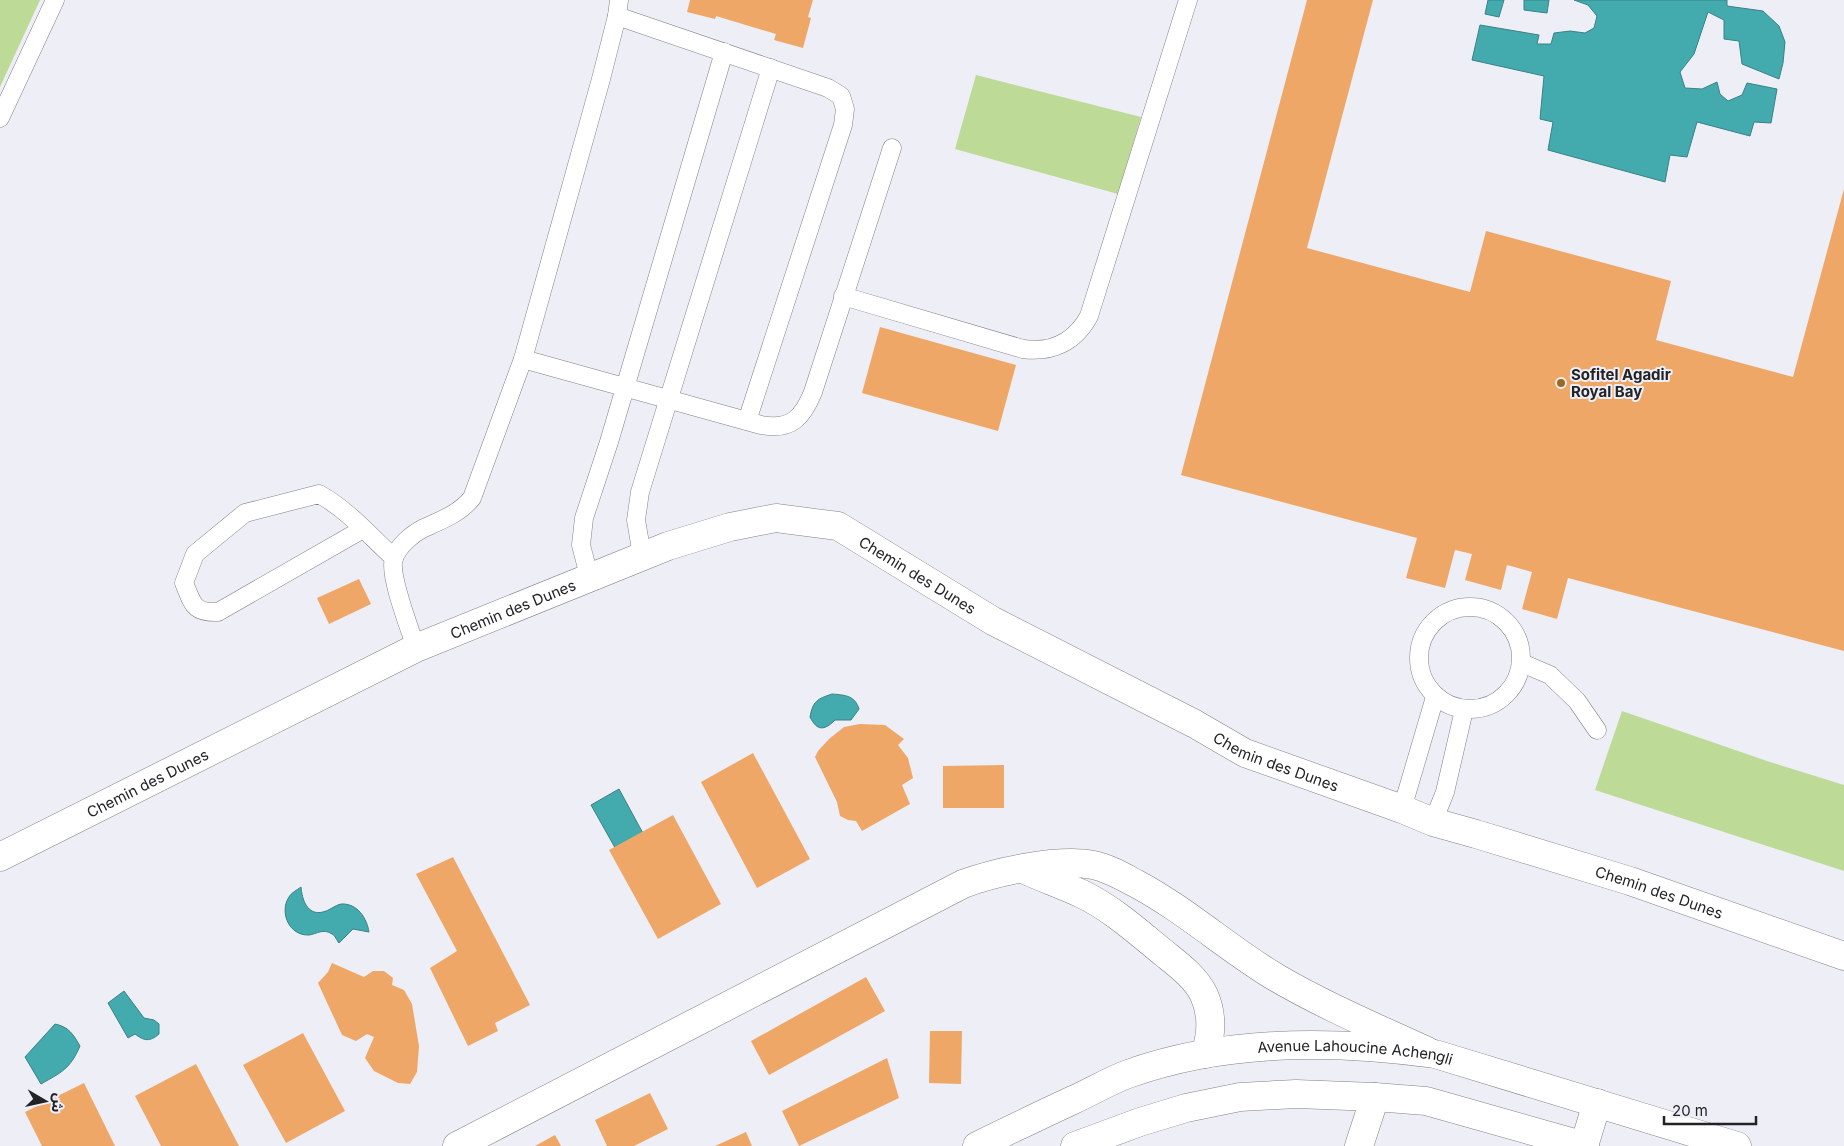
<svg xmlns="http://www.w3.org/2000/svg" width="1844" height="1146" viewBox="0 0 1844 1146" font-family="Inter,'Noto Sans Arabic',sans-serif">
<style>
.green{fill:#bddb96}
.water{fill:#43aaae;stroke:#398285}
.building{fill:#efa767}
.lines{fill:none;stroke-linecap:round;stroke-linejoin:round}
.service-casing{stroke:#818189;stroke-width:19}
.minor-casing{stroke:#818189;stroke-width:29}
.tertiary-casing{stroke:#818189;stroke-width:29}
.service{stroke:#fff;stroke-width:18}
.minor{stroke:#fff;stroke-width:28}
.tertiary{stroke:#fff;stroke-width:28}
.poi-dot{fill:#9d6920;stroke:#eeeef7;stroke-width:2}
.labels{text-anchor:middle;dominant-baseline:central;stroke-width:4;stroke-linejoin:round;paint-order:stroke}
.poi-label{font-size:15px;font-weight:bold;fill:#232326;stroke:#eeeef7;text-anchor:start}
.street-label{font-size:15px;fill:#232326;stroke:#eeeef7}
</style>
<rect width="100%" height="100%" fill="#eeeef7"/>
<g class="green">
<path d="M 0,0 L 40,0 L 0,87 Z"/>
<path d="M 976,75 L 1141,117 L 1118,194 L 955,149 Z"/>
<path d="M 1622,711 L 1767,761 L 1844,785 L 1844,871 L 1595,790 Z"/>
</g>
<g class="water">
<path d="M 1488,0 L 1504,0 L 1499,17 L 1485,14 Z"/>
<path d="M 1524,0 L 1549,0 L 1547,13 L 1524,10 Z"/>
<path d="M 1574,0 L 1727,0 L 1727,6 L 1763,11 L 1779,26 L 1785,42 L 1783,63 L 1779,79 L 1742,64 L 1739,41 L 1724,39 L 1724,20 L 1708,12 L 1694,54 L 1680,72 L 1685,88 L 1702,89 L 1717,82 L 1720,94 L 1728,101 L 1742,95 L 1747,83 L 1777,89 L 1771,123 L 1754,122 L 1750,136 L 1697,122 L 1687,157 L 1670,155 L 1665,182 L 1548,150 L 1553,122 L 1540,119 L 1544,76 L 1472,60 L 1480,25 L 1539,35 L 1537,44 L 1551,44 L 1554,33 L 1570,31 L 1585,33 L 1594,28 L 1597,16 L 1588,5 Z"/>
<path d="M 832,694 C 846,695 855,696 859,709 L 851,720 L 835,720 C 824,731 817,731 810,717 C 813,701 817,699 832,694 Z"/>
<path d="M 619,789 L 645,837 L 618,853 L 591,805 Z"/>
<path d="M 301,887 C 302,899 307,916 323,912 C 329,911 335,905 341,904 C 358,903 367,919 369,932 L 353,929 L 339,943 C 337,941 335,935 332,934 C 323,928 317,934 309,935 C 289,936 279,912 289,897 C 291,893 297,890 301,887 Z"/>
<path d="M 124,991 L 144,1018 L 154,1020 L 159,1024 L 159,1034 C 150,1042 144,1041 135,1034 L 128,1038 L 108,1003 Z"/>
<path d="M 55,1024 C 69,1027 73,1034 80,1046 C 70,1069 62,1072 41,1084 L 25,1057 Z"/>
</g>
<g class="building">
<path d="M 690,0 L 813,0 L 808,17 L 811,18 L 803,48 L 774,40 L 776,34 L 716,16 L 715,19 L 687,12 Z"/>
<path d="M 1307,0 L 1373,0 L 1307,248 L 1470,292 L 1486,231 L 1671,281 L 1656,340 L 1793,377 L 1844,189 L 1844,651 L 1568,578 L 1557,619 L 1522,609 L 1532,572 L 1507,565 L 1501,590 L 1465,580 L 1472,554 L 1455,550 L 1445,588 L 1406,578 L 1417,538 L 1181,475 Z"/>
<path d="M 880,327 L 1016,365 L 998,431 L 862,393 Z"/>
<path d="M 359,579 L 371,604 L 329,624 L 317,598 Z"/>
<path d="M 860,724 L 885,725 L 904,739 L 898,745 L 908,758 L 913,778 L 902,785 L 910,804 L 862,831 L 856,821 L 848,820 L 840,816 L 837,802 L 815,757 L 818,751 L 829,739 L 844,727 Z"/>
<path d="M 753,753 L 810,859 L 757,888 L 701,782 Z"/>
<path d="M 1004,765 L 1004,808 L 943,808 L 943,766 Z"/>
<path d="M 673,815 L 721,904 L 658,939 L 609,850 Z"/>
<path d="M 453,857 L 530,1005 L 495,1023 L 498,1031 L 468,1046 L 430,968 L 457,951 L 416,874 Z"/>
<path d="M 332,963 L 364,977 L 373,971 L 384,971 L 393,978 L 392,985 L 404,990 L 412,1004 L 419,1046 L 417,1072 L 410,1084 L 398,1083 L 374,1071 L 365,1058 L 374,1037 L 367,1034 L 356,1041 L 342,1035 L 318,983 L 328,972 Z"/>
<path d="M 866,977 L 885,1011 L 769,1075 L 751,1041 Z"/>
<path d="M 930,1031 L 962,1031 L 961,1084 L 929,1083 Z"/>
<path d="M 303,1033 L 345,1111 L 286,1143 L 243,1065 Z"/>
<path d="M 887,1058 L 899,1098 L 799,1146 L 782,1111 Z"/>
<path d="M 196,1064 L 239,1146 L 161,1146 L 135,1096 Z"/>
<path d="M 84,1083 L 115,1146 L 42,1146 L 25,1112 Z"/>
<path d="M 650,1093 L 668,1129 L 634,1146 L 607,1146 L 595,1120 Z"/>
<path d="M 746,1132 L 752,1146 L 715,1146 Z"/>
<path d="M 555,1135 L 561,1146 L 535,1146 Z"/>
</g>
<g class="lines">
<defs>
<g id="service">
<path d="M 617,16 L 828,88 L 841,96 L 845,109 L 843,125 L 747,421"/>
<path d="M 0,118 L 55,0"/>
<path d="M 843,296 L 1023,349 C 1052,353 1075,342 1089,316 L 1188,0"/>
<path d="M 523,359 L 761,425 C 791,431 803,417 813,392 L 892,148"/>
<path d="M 363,529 L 218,612 C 193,613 193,604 184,583 L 195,554 L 245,513 L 319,494 C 348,510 370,536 394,558"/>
<path d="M 642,555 L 636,520 L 640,492 L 771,68"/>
<path d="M 589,576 L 581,545 L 584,518 L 609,442 L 724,52"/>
<circle cx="1470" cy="658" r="51"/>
<path d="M 416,648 C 410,629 388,574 394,558 C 399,545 412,534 424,528 C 442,520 460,513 472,498 L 523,359 L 601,79 L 617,16 L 619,0"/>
<path d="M 1522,663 L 1550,675 L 1577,701 L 1597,730"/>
<path d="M 1402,809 L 1435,697"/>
<path d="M 1433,822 L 1445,792 L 1464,710"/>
</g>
<g id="minor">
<path id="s1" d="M 0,857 L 416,648 L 668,546 L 730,527 L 776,518 L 838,526 L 993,621 L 1195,724 L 1245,753 L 1402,809 L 1433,822 L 1476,834 L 1630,881 L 1844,956"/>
<path d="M 1023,869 C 1042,878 1063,885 1082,894 C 1113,909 1139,933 1165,954 C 1180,966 1196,978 1204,995 C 1213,1015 1212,1034 1205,1054"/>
<path d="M 457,1146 L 963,884 C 996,872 1058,858 1093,865 C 1108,868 1122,876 1135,883 C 1186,910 1228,949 1277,978 C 1325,1006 1377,1028 1427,1051"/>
<path d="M 1359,1146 L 1375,1097"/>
<path d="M 1584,1146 L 1597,1103"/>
</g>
<g id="tertiary">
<path id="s2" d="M 977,1146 C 1009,1130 1041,1115 1073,1100 C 1091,1092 1109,1081 1128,1074 C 1225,1039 1334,1040 1435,1054 L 1737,1146"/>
<path d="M 1075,1146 L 1140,1122 L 1186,1108 L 1240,1097 L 1296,1094 L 1375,1097 L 1426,1101 L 1585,1146"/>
</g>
</defs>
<use href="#service" class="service-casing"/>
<use href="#minor" class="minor-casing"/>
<use href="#tertiary" class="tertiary-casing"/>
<use href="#service" class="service"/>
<use href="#minor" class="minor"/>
<use href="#tertiary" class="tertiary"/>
</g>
<circle class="poi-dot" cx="1561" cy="383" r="5"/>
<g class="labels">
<g class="poi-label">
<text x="1571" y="374">Sofitel Agadir<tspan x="1571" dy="17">Royal Bay</tspan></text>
</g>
<g class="street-label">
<text stroke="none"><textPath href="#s1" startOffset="1005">Chemin des Dunes</textPath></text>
<text stroke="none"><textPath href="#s1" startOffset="570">Chemin des Dunes</textPath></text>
<text stroke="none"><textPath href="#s1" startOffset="1410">Chemin des Dunes</textPath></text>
<text stroke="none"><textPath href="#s1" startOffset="165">Chemin des Dunes</textPath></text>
<text stroke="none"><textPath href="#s1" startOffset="1815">Chemin des Dunes</textPath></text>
<text stroke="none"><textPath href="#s2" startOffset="398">Avenue Lahoucine Achengli</textPath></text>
</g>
</g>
<g transform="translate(45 1101) rotate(99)" stroke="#eeeef7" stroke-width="4" paint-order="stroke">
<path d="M0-4L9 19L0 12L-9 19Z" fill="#232326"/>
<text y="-8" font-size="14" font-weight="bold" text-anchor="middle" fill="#232326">ش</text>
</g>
<path d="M1664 1116v8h92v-8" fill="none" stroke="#232326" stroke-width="2.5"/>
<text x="1672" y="1116" font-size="15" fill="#232326" stroke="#eeeef7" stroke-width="4" paint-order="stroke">20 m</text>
</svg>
